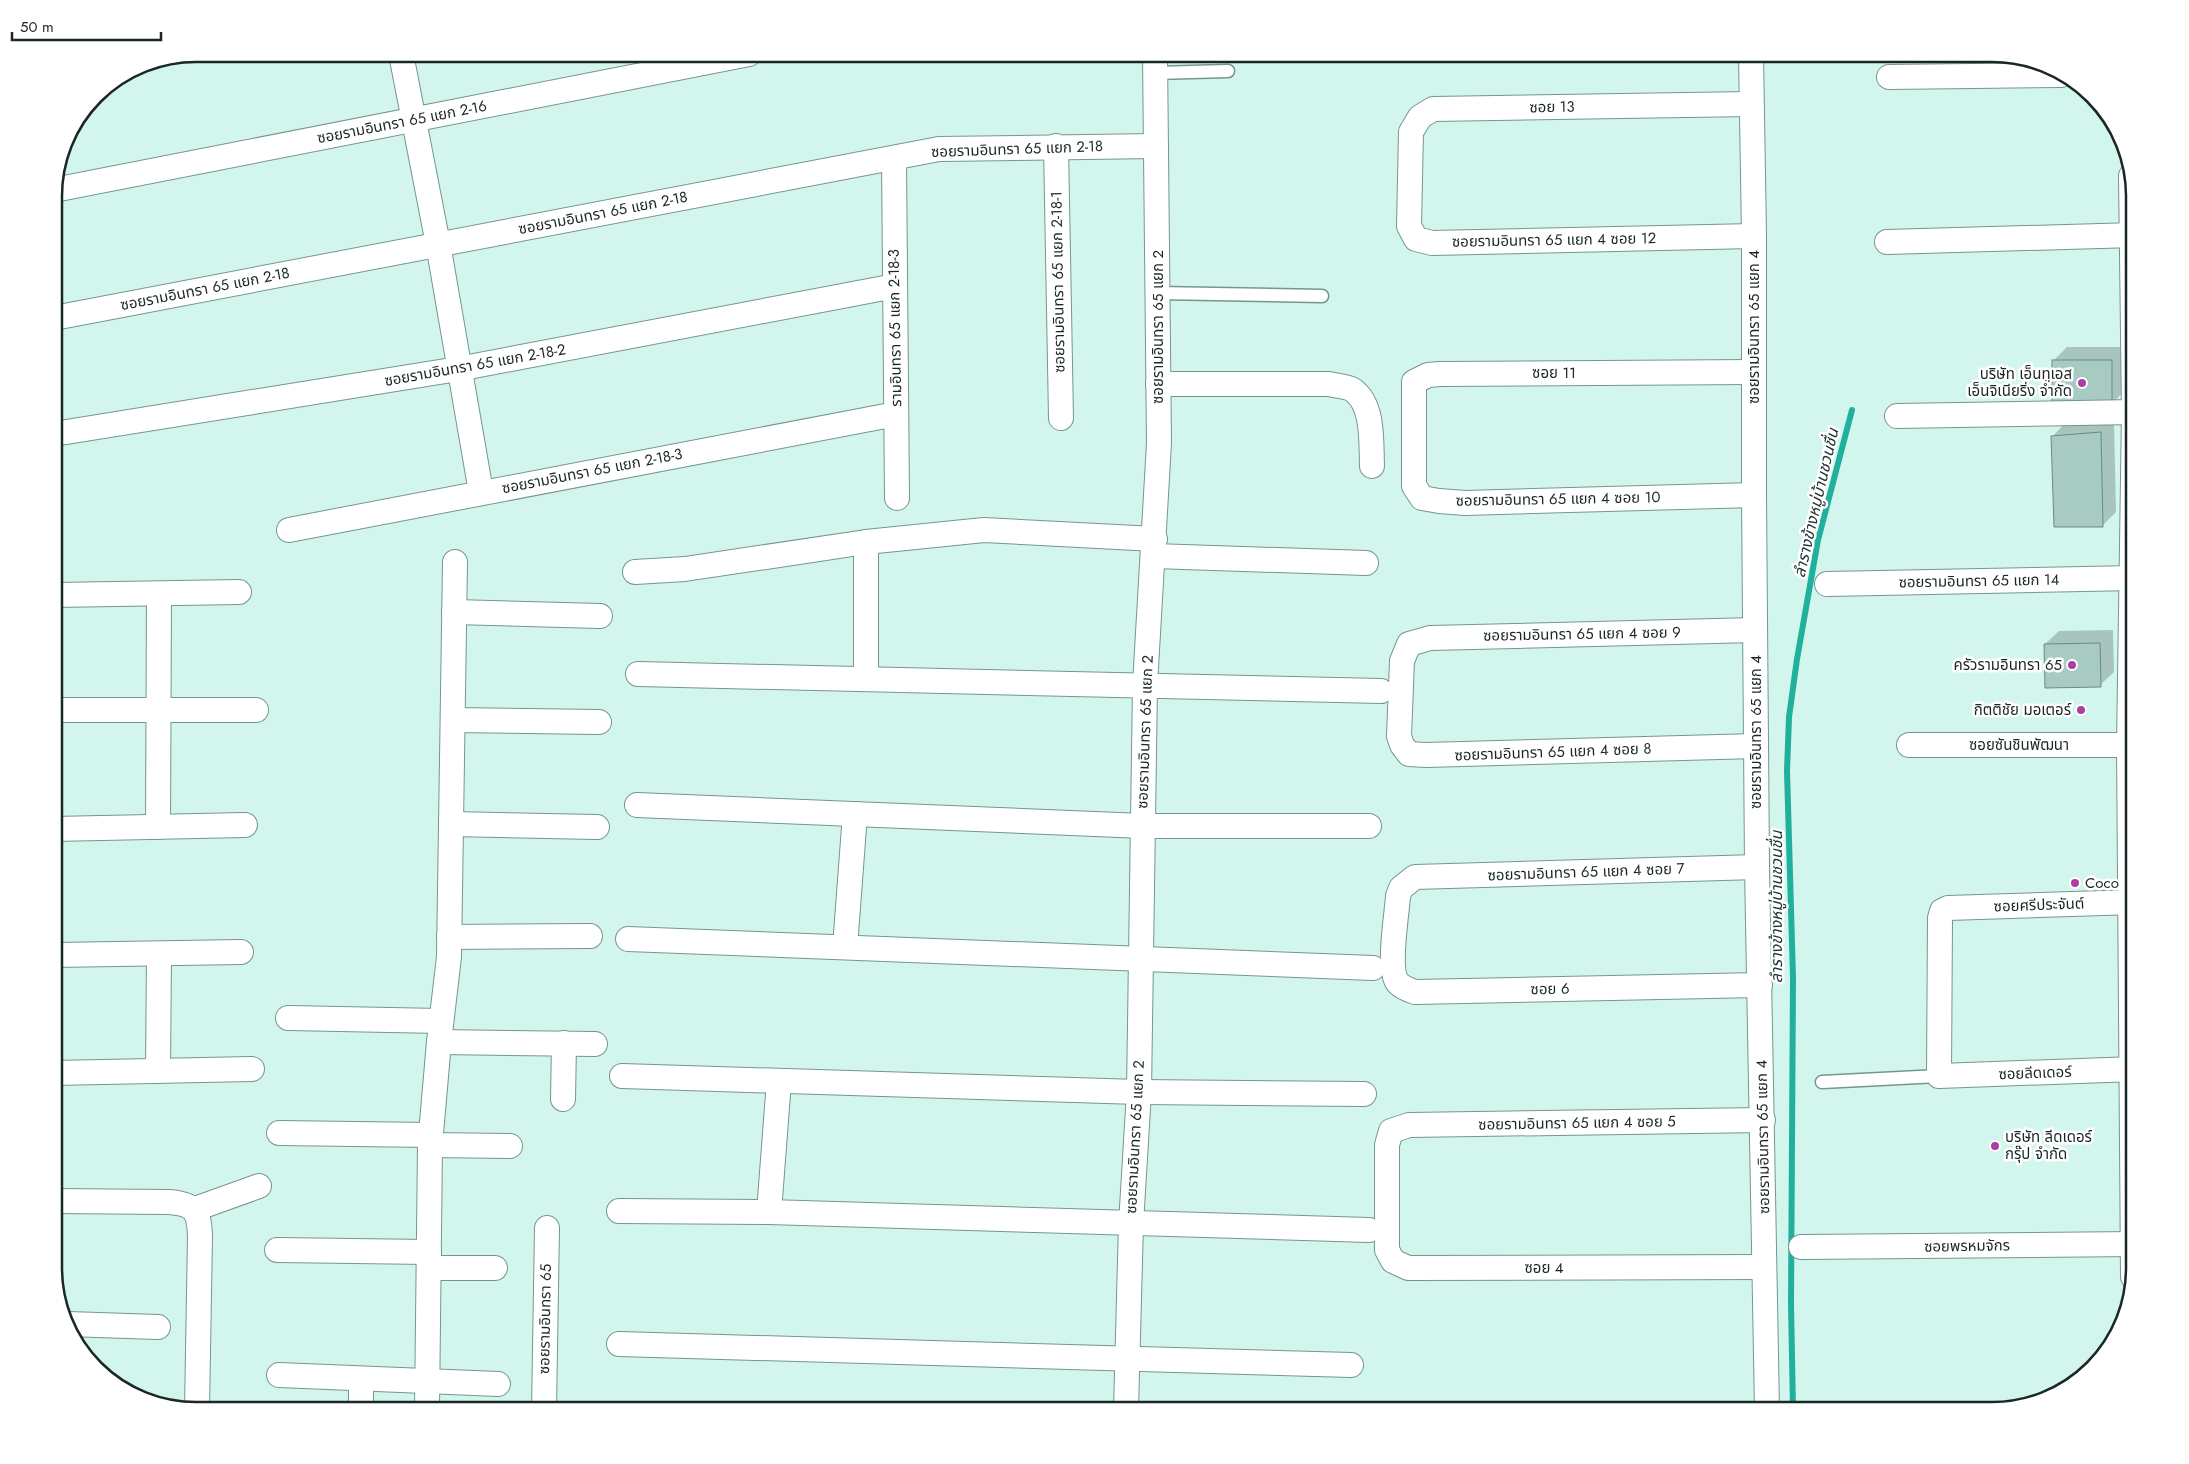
<svg xmlns="http://www.w3.org/2000/svg" width="2189" height="1464" viewBox="0 0 2189 1464" font-family="Jost,'Noto Sans Thai',sans-serif">
<style>
.shadow{fill:#0003}
.lines{fill:none;stroke-linecap:round;stroke-linejoin:round}
.stream{stroke:#20b09d;stroke-width:6}
.building{fill:#a7cac2;stroke:#698a83}
.service-casing{stroke:#75968f;stroke-width:15}
.minor-casing{stroke:#75968f;stroke-width:26}
.service{stroke:#fff;stroke-width:12}
.minor{stroke:#fff;stroke-width:24}
.poi-dot{fill:#a93fa0;stroke:#fff;stroke-width:2}
.labels{text-anchor:middle;dominant-baseline:central;stroke-width:5;stroke-linejoin:round;paint-order:stroke}
.street-label{font-size:15px;fill:#1a2725;stroke:#fff}
.poi-label{font-size:15px;fill:#1a2725;stroke:#fff;text-anchor:end}
.water-label{font-size:16px;font-style:italic;fill:#203733;stroke:#fff}
.rim{fill:none;stroke:#1a2725;stroke-width:2.5}
</style>
<rect width="100%" height="100%" fill="#d2f6ee"/>
<g class="shadow">
<path d="M 2067,347 L 2125,347 L 2125,390 L 2112,404 L 2053,361 Z"/>
<path d="M 2114,419 L 2116,512 L 2102,526 L 2052,437 L 2065,423 Z"/>
<path d="M 2113,630 L 2114,672 L 2100,685 L 2045,644 L 2059,631 Z"/>
</g>
<g class="lines">
<path class="stream" d="M 1793,1410 L 1791,1304 L 1793,978 L 1787,771 L 1789,717 L 1797,659 L 1818,540 L 1852,410"/>
</g>
<g class="building">
<rect x="2052" y="360" width="60" height="45"/>
<path d="M 2101,432 L 2103,527 L 2054,527 L 2051,436 Z"/>
<path d="M 2100,643 L 2101,687 L 2045,688 L 2044,644 Z"/>
</g>
<g class="lines">
<defs>
<g id="service">
<path d="M 1155,73 L 1228,71"/>
<path d="M 1158,293 L 1322,296"/>
<path d="M 1822,1082 L 1939,1076"/>
</g>
<g id="minor">
<path d="M 401,54 L 438,244 L 481,492"/>
<path d="M 1751,54 L 1754,236 L 1754,495 L 1757,867 L 1767,1410"/>
<path d="M 1889,77 L 2061,75"/>
<path d="M 1751,104 L 1433,109 L 1420,117 L 1411,132 L 1409,226 L 1416,239 L 1432,243 L 1754,236"/>
<path d="M 1056,146 L 1061,418"/>
<path d="M 894,159 L 897,498"/>
<path d="M 2131,176 L 2134,412 L 2129,745 L 2133,1277"/>
<path d="M 54,190 L 749,54"/>
<path d="M 1887,242 L 2135,235"/>
<path d="M 54,318 L 939,149 L 1156,146"/>
<path d="M 1753,372 L 1440,374 L 1428,375 L 1414,382 L 1414,486 L 1422,498 L 1439,501 L 1465,503 L 1754,495"/>
<path d="M 1158,384 L 1329,384 C 1336,386 1347,386 1353,390 C 1374,405 1371,442 1372,466"/>
<path d="M 1897,416 L 2135,412"/>
<path d="M 54,434 L 458,369 L 895,286"/>
<path d="M 289,530 L 896,414"/>
<path d="M 866,542 L 866,679"/>
<path d="M 1154,556 L 1366,563"/>
<path d="M 635,572 L 685,569 L 866,542 L 984,530 L 1155,539"/>
<path d="M 1827,584 L 2135,578"/>
<path d="M 54,595 L 239,592"/>
<path d="M 454,612 L 600,616"/>
<path d="M 1755,630 L 1430,638 L 1409,644 L 1402,661 L 1399,736 L 1402,745 L 1409,754 L 1426,755 L 1756,746"/>
<path d="M 638,674 L 1381,691"/>
<path d="M 54,710 L 256,710"/>
<path d="M 453,720 L 599,722"/>
<path d="M 1909,745 L 2135,745"/>
<path d="M 637,805 L 1143,826 L 1369,826"/>
<path d="M 451,824 L 597,827"/>
<path d="M 158,827 L 159,594"/>
<path d="M 54,829 L 245,825"/>
<path d="M 1757,867 L 1415,877 L 1401,888 L 1398,896 C 1397,914 1387,970 1398,983 C 1403,988 1409,990 1415,992 L 1760,985"/>
<path d="M 2135,902 L 1948,908 L 1942,911 L 1940,918 L 1939,1076 L 2135,1069"/>
<path d="M 449,937 L 590,936"/>
<path d="M 628,939 L 1373,968"/>
<path d="M 845,947 L 855,814"/>
<path d="M 54,955 L 241,952"/>
<path d="M 288,1018 L 441,1021"/>
<path d="M 439,1042 L 595,1044"/>
<path d="M 158,1071 L 159,954"/>
<path d="M 54,1073 L 252,1069"/>
<path d="M 622,1076 L 1139,1092 L 1364,1094"/>
<path d="M 563,1099 L 564,1043"/>
<path d="M 1763,1120 L 1409,1125 L 1391,1131 L 1387,1145 L 1387,1250 L 1393,1261 L 1408,1268 L 1764,1267"/>
<path d="M 279,1133 L 431,1135"/>
<path d="M 430,1145 L 510,1146"/>
<path d="M 54,1201 L 169,1202 C 195,1204 199,1211 200,1236 L 197,1410"/>
<path d="M 195,1209 L 259,1186"/>
<path d="M 619,1211 L 769,1212 L 1369,1230"/>
<path d="M 769,1212 L 779,1081"/>
<path d="M 1801,1247 L 2135,1244"/>
<path d="M 277,1250 L 429,1252"/>
<path d="M 429,1268 L 495,1268"/>
<path d="M 68,1324 L 158,1327"/>
<path d="M 619,1344 L 1351,1365"/>
<path d="M 279,1375 L 498,1384"/>
<path d="M 361,1410 L 361,1379"/>
<path d="M 427,1410 L 430,1145 L 439,1042 L 449,957 L 455,562"/>
<path d="M 544,1410 L 547,1228"/>
<path d="M 1126,1410 L 1131,1224 L 1139,1092 L 1145,685 L 1159,443 L 1155,54"/>
</g>
</defs>
<use href="#service" class="service-casing"/>
<use href="#minor" class="minor-casing"/>
<use href="#service" class="service"/>
<use href="#minor" class="minor"/>
</g>
<g class="poi-dot">
<circle cx="2082" cy="383" r="5"/>
<circle cx="2072" cy="665" r="5"/>
<circle cx="2081" cy="710" r="5"/>
<circle cx="2075" cy="883" r="5"/>
<circle cx="1995" cy="1146" r="5"/>
</g>
<g class="labels">
<g class="street-label">
<text transform="translate(1552 107) rotate(-1)">ซอย 13</text>
<text transform="translate(402 122) rotate(-11)">ซอยรามอินทรา 65 แยก 2-16</text>
<text transform="translate(1017 149) rotate(-2)">ซอยรามอินทรา 65 แยก 2-18</text>
<text transform="translate(603 213) rotate(-11)">ซอยรามอินทรา 65 แยก 2-18</text>
<text transform="translate(1554 240) rotate(-1)">ซอยรามอินทรา 65 แยก 4 ซอย 12</text>
<text transform="translate(1058 282) rotate(-91)">ซอยรามอินทรา 65 แยก 2-18-1</text>
<text transform="translate(205 289) rotate(-11)">ซอยรามอินทรา 65 แยก 2-18</text>
<text transform="translate(1158 327) rotate(-90)">ซอยรามอินทรา 65 แยก 2</text>
<text transform="translate(1754 327) rotate(-90)">ซอยรามอินทรา 65 แยก 4</text>
<text transform="translate(895 328) rotate(-91)">รามอินทรา 65 แยก 2-18-3</text>
<text transform="translate(475 365) rotate(-10)">ซอยรามอินทรา 65 แยก 2-18-2</text>
<text x="1554" y="373">ซอย 11</text>
<text transform="translate(592 471) rotate(-11)">ซอยรามอินทรา 65 แยก 2-18-3</text>
<text transform="translate(1558 499) rotate(-1)">ซอยรามอินทรา 65 แยก 4 ซอย 10</text>
<text transform="translate(1979 581) rotate(-1)">ซอยรามอินทรา 65 แยก 14</text>
<text transform="translate(1582 634) rotate(-1)">ซอยรามอินทรา 65 แยก 4 ซอย 9</text>
<text transform="translate(1145 732) rotate(-88)">ซอยรามอินทรา 65 แยก 2</text>
<text transform="translate(1756 732) rotate(-90)">ซอยรามอินทรา 65 แยก 4</text>
<text x="2019" y="745">ซอยซันชินพัฒนา</text>
<text transform="translate(1553 752) rotate(-2)">ซอยรามอินทรา 65 แยก 4 ซอย 8</text>
<text transform="translate(1586 872) rotate(-2)">ซอยรามอินทรา 65 แยก 4 ซอย 7</text>
<text transform="translate(2039 905) rotate(-2)">ซอยศรีประจันต์</text>
<text transform="translate(1550 989) rotate(-1)">ซอย 6</text>
<text transform="translate(2035 1073) rotate(-2)">ซอยลีดเดอร์</text>
<text transform="translate(1577 1123) rotate(-1)">ซอยรามอินทรา 65 แยก 4 ซอย 5</text>
<text transform="translate(1135 1137) rotate(-87)">ซอยรามอินทรา 65 แยก 2</text>
<text transform="translate(1763 1137) rotate(-91)">ซอยรามอินทรา 65 แยก 4</text>
<text transform="translate(1967 1246) rotate(-1)">ซอยพรหมจักร</text>
<text x="1544" y="1268">ซอย 4</text>
<text transform="translate(545 1319) rotate(-89)">ซอยรามอินทรา 65</text>
</g>
<g class="poi-label">
<text x="2072" y="374">บริษัท เอ็นทูเอส<tspan x="2072" dy="17">เอ็นจิเนียริ่ง จำกัด</tspan></text>
<text x="2062" y="665">ครัวรามอินทรา 65</text>
<text x="2071" y="710">กิตติชัย มอเตอร์</text>
<text x="2085" y="883" text-anchor="start">Coco</text>
<text x="2005" y="1137" text-anchor="start">บริษัท ลีดเดอร์<tspan x="2005" dy="17">กรุ๊ป จำกัด</tspan></text>
</g>
<g class="water-label">
<text transform="translate(1816 503) rotate(-77)">ลำรางข้างหมู่บ้านชวนชื่น</text>
<text transform="translate(1776 907) rotate(-90)">ลำรางข้างหมู่บ้านชวนชื่น</text>
</g>
</g>
<path d="M0 0H2189V1464H0ZM196 62H1992A134 134 0 0 1 2126 196V1268A134 134 0 0 1 1992 1402H196A134 134 0 0 1 62 1268V196A134 134 0 0 1 196 62Z" fill="#fff" fill-rule="evenodd"/>
<path class="rim" d="M196 62H1992A134 134 0 0 1 2126 196V1268A134 134 0 0 1 1992 1402H196A134 134 0 0 1 62 1268V196A134 134 0 0 1 196 62Z"/>
<path d="M12 32v8h149v-8" fill="none" stroke="#1a2725" stroke-width="2.5"/>
<text x="20" y="32" font-size="15" fill="#1a2725" stroke="#ffffff" stroke-width="4" paint-order="stroke">50 m</text>
</svg>
